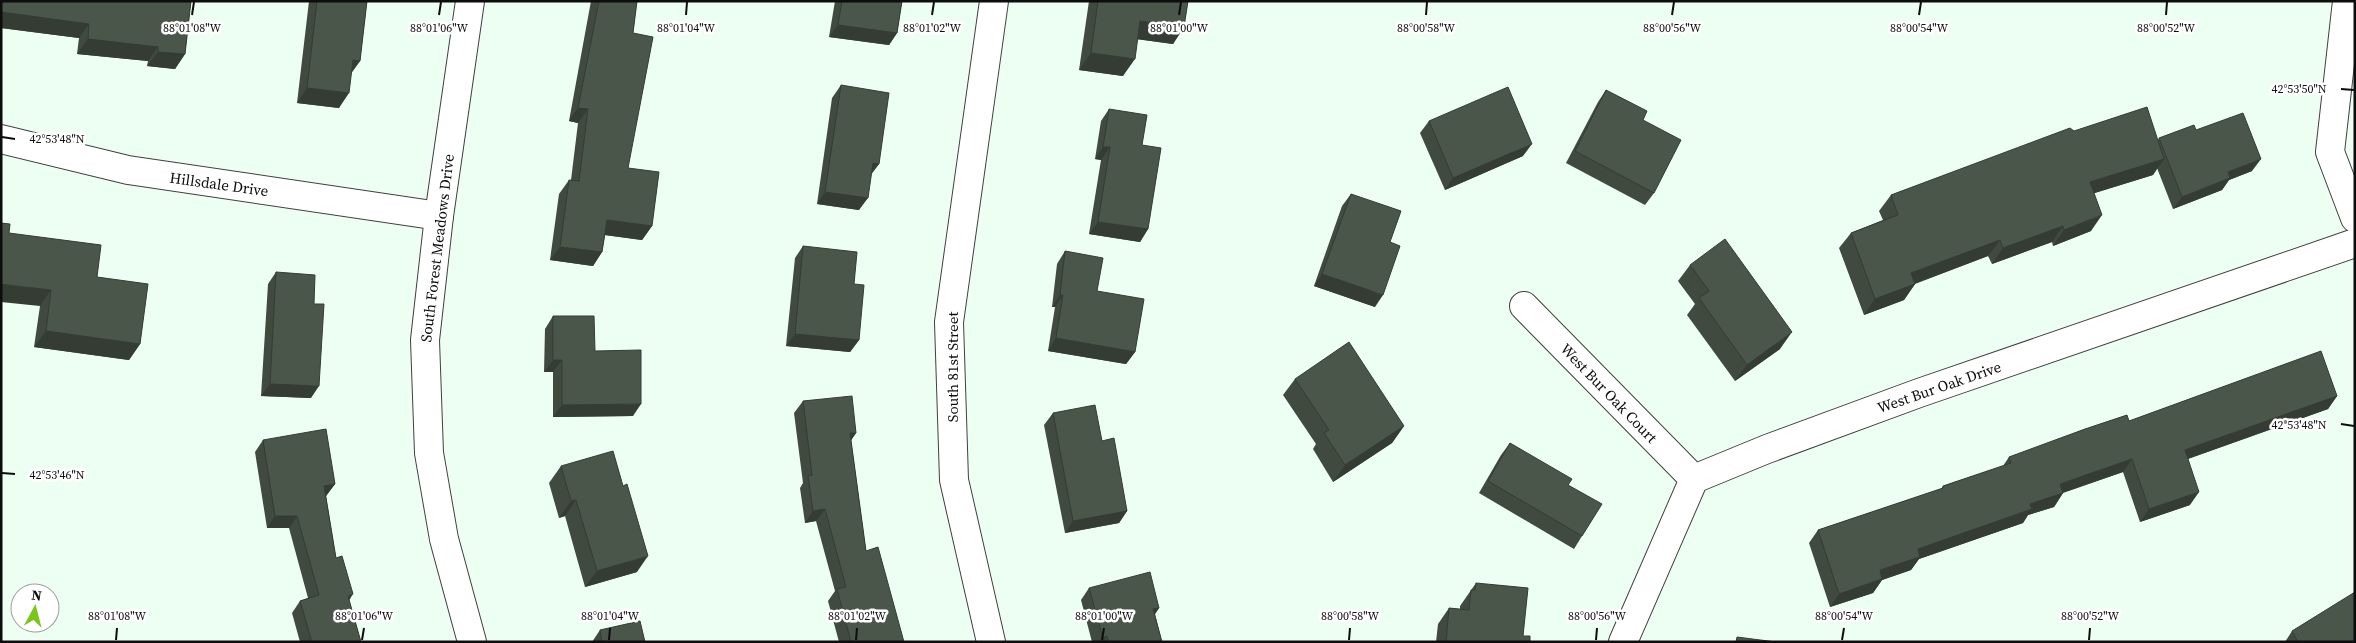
<svg xmlns="http://www.w3.org/2000/svg" width="2356" height="643" viewBox="0 0 2356 643" font-family="'Source Serif 4',serif">
<style>
.lines{fill:none;stroke-linecap:round;stroke-linejoin:round}
.street-casing{stroke:#404040;stroke-width:30}
.street{stroke:#fff;stroke-width:28}
.wall{fill:#404a3f}
.shaded-wall{fill:#343c33}
.building{fill:#4a5649;stroke:#343c33}
.ticks{fill:none;stroke:#0d0d0d;stroke-width:2}
.labels{text-anchor:middle;dominant-baseline:central;stroke-width:5;stroke-linejoin:round;paint-order:stroke}
.street-label{font-size:15px;fill:#0d0d0d;stroke:#fff}
.ticks-label{font-size:12px;text-anchor:middle;fill:#0d0d0d;stroke:#fff;stroke-width:5;stroke-linejoin:round;paint-order:stroke}
</style>
<rect width="100%" height="100%" fill="#edfff2"/>
<g class="lines">
<defs>
<g id="street">
<path d="M 470,1 L 439,216 L 425,340 L 429,453 L 444,539 L 472,642"/>
<path d="M 2347,1 L 2330,152 L 2355,218"/>
<path d="M 1,139 L 128,170 L 439,216"/>
<path d="M 1524,306 L 1694,479"/>
<path d="M 991,642 L 954,480 L 949,322 L 994,1"/>
<path d="M 1623,642 L 1694,479 L 1767,449 L 1919,393 L 2355,243"/>
</g>
</defs>
<use href="#street" class="street-casing"/>
<use href="#street" class="street"/>
</g>
<g class="wall">
<path d="M 1,1 L 191,1 L 185,54 L 175,69 L 147,66 L 148,61 L 77,54 L 79,38 L 1,28 Z"/>
<path d="M 309,1 L 367,1 L 360,61 L 351,73 L 339,108 L 297,103 Z"/>
<path d="M 591,1 L 637,1 L 633,33 L 628,168 L 652,226 L 642,240 L 605,235 L 602,252 L 593,266 L 550,260 L 559,194 L 569,180 L 571,180 L 578,123 L 569,121 Z"/>
<path d="M 835,1 L 902,1 L 897,33 L 889,45 L 829,37 Z"/>
<path d="M 1089,1 L 1188,1 L 1184,27 L 1173,44 L 1137,39 L 1123,76 L 1079,70 Z"/>
<path d="M 841,85 L 879,164 L 871,174 L 859,210 L 817,204 L 832,98 Z"/>
<path d="M 1606,90 L 1643,120 L 1654,193 L 1645,205 L 1566,163 L 1598,102 Z"/>
<path d="M 1109,109 L 1142,145 L 1148,229 L 1140,242 L 1089,234 L 1101,160 L 1095,159 L 1101,121 Z"/>
<path d="M 1429,121 L 1523,156 L 1445,190 L 1420,133 Z"/>
<path d="M 2196,130 L 2252,171 L 2229,180 L 2222,190 L 2173,209 L 2157,168 L 2153,175 L 2094,193 L 2091,231 L 2053,246 L 2052,242 L 1992,264 L 1988,256 L 1915,284 L 1904,300 L 1864,315 L 1839,248 L 1851,233 L 1883,220 L 1879,211 L 1891,195 L 2074,131 L 2158,140 L 2159,138 Z"/>
<path d="M 1351,194 L 1375,307 L 1314,286 L 1342,206 Z"/>
<path d="M 9,233 L 97,277 L 140,344 L 129,360 L 34,347 L 40,306 Z"/>
<path d="M 803,246 L 854,284 L 859,340 L 850,352 L 786,346 L 795,258 Z"/>
<path d="M 1065,251 L 1097,291 L 1135,352 L 1126,364 L 1048,351 L 1055,307 L 1052,307 L 1057,264 Z"/>
<path d="M 1690,265 L 1780,349 L 1735,381 L 1687,315 L 1695,304 L 1678,281 Z"/>
<path d="M 276,272 L 311,398 L 261,396 L 268,284 Z"/>
<path d="M 553,316 L 595,351 L 633,416 L 553,417 L 553,372 L 544,372 L 545,329 Z"/>
<path d="M 1295,379 L 1404,426 L 1392,443 L 1333,482 L 1313,449 L 1316,444 L 1283,395 Z"/>
<path d="M 2337,396 L 2328,409 L 2188,459 L 2190,505 L 2140,522 L 2123,472 L 2063,493 L 2054,507 L 2028,515 L 2023,523 L 1919,559 L 1911,570 L 1882,580 L 1873,593 L 1830,607 L 1809,543 L 1818,530 L 1941,489 L 1943,486 L 2003,466 L 2009,457 L 2129,421 Z"/>
<path d="M 803,401 L 856,433 L 851,440 L 866,551 L 904,642 L 839,642 L 828,601 L 835,591 L 816,521 L 805,523 L 800,488 L 803,483 L 794,413 Z"/>
<path d="M 1053,413 L 1127,511 L 1119,523 L 1065,533 L 1044,425 Z"/>
<path d="M 263,440 L 335,484 L 326,496 L 336,558 L 361,642 L 300,642 L 292,613 L 300,601 L 308,598 L 289,528 L 267,528 L 255,452 Z"/>
<path d="M 1510,443 L 1568,485 L 1582,536 L 1574,549 L 1479,493 L 1501,455 Z"/>
<path d="M 561,466 L 637,572 L 585,587 L 565,516 L 559,518 L 549,483 Z"/>
<path d="M 1476,583 L 1523,636 L 1530,642 L 1436,642 L 1438,624 L 1449,608 L 1460,609 L 1460,606 Z"/>
<path d="M 1089,588 L 1159,608 L 1155,614 L 1162,642 L 1092,642 L 1081,600 Z"/>
<path d="M 600,630 L 645,642 L 592,642 Z"/>
<path d="M 2292,631 L 2355,642 L 2285,642 Z"/>
</g>
<g class="shaded-wall">
<path d="M 1,12 L 89,24 L 79,38 L 1,28 Z"/>
<path d="M 1140,21 L 1184,27 L 1173,44 L 1128,38 Z"/>
<path d="M 838,25 L 897,33 L 889,45 L 829,37 Z"/>
<path d="M 88,39 L 158,47 L 148,61 L 77,54 Z"/>
<path d="M 158,52 L 185,54 L 175,69 L 147,66 Z"/>
<path d="M 1091,53 L 1135,59 L 1123,76 L 1079,70 Z"/>
<path d="M 353,60 L 360,61 L 350,75 Z"/>
<path d="M 307,88 L 349,93 L 339,108 L 297,103 Z"/>
<path d="M 578,108 L 588,109 L 578,123 L 569,121 Z"/>
<path d="M 1532,144 L 1523,156 L 1445,190 L 1453,178 Z"/>
<path d="M 1103,147 L 1110,147 L 1101,160 L 1095,159 Z"/>
<path d="M 2164,159 L 2153,175 L 2079,198 L 2090,182 Z"/>
<path d="M 2261,159 L 2252,171 L 2229,180 L 2222,190 L 2173,209 L 2182,197 L 2228,172 Z"/>
<path d="M 873,163 L 879,164 L 870,176 Z"/>
<path d="M 825,192 L 868,198 L 859,210 L 817,204 Z"/>
<path d="M 2102,215 L 2091,231 L 2053,246 L 2064,230 Z"/>
<path d="M 607,220 L 652,226 L 642,240 L 597,234 Z"/>
<path d="M 1098,222 L 1148,229 L 1140,242 L 1089,234 Z"/>
<path d="M 2063,226 L 2052,242 L 1992,264 L 2003,248 Z"/>
<path d="M 2000,240 L 1988,256 L 1900,289 L 1911,273 Z"/>
<path d="M 560,247 L 602,252 L 593,266 L 550,260 Z"/>
<path d="M 1322,274 L 1383,295 L 1375,307 L 1314,286 Z"/>
<path d="M 1,284 L 51,290 L 40,306 L 1,302 Z"/>
<path d="M 1915,284 L 1904,300 L 1864,315 L 1875,299 Z"/>
<path d="M 1060,295 L 1063,295 L 1055,307 L 1052,307 Z"/>
<path d="M 46,331 L 140,344 L 129,360 L 34,347 Z"/>
<path d="M 1792,332 L 1780,349 L 1735,381 L 1747,365 Z"/>
<path d="M 795,334 L 859,340 L 850,352 L 786,346 Z"/>
<path d="M 1056,338 L 1135,352 L 1126,364 L 1048,351 Z"/>
<path d="M 553,360 L 562,360 L 553,372 L 544,372 Z"/>
<path d="M 270,384 L 319,386 L 311,398 L 261,396 Z"/>
<path d="M 2337,396 L 2328,409 L 2176,463 L 2185,450 Z"/>
<path d="M 641,404 L 633,416 L 553,417 L 562,405 Z"/>
<path d="M 1404,426 L 1392,443 L 1333,482 L 1345,465 Z"/>
<path d="M 850,433 L 856,433 L 848,445 Z"/>
<path d="M 2132,459 L 2123,472 L 2050,497 L 2060,484 Z"/>
<path d="M 335,484 L 326,496 L 316,498 L 324,486 Z"/>
<path d="M 2199,492 L 2190,505 L 2140,522 L 2149,509 Z"/>
<path d="M 2063,493 L 2054,507 L 2028,515 L 2023,523 L 1919,559 L 1911,570 L 1882,580 L 1873,593 L 1830,607 L 1839,594 L 1918,549 L 2030,504 Z"/>
<path d="M 576,500 L 565,516 L 559,518 L 571,501 Z"/>
<path d="M 825,509 L 816,521 L 805,523 L 813,511 Z"/>
<path d="M 1127,511 L 1119,523 L 1065,533 L 1073,521 Z"/>
<path d="M 275,516 L 297,516 L 289,528 L 267,528 Z"/>
<path d="M 648,556 L 637,572 L 585,587 L 597,571 Z"/>
<path d="M 353,594 L 345,607 L 348,596 Z"/>
<path d="M 1159,608 L 1151,620 L 1153,609 Z"/>
<path d="M 1107,636 L 1103,642 L 1100,642 L 1103,638 Z"/>
</g>
<g class="building">
<path d="M 1,1 L 191,1 L 185,54 L 158,52 L 158,47 L 88,39 L 89,24 L 1,12 Z"/>
<path d="M 317,1 L 367,1 L 360,61 L 353,60 L 349,93 L 307,88 Z"/>
<path d="M 599,1 L 637,1 L 633,33 L 653,37 L 628,168 L 659,172 L 652,226 L 607,220 L 602,252 L 560,247 L 569,180 L 579,181 L 588,109 L 578,108 Z"/>
<path d="M 842,1 L 902,1 L 897,33 L 838,25 Z"/>
<path d="M 1098,1 L 1188,1 L 1184,27 L 1140,21 L 1135,59 L 1091,53 Z"/>
<path d="M 841,85 L 889,93 L 879,164 L 873,163 L 868,198 L 825,192 Z"/>
<path d="M 1508,87 L 1532,144 L 1453,178 L 1429,121 Z"/>
<path d="M 1606,90 L 1647,111 L 1643,120 L 1681,140 L 1654,193 L 1575,151 Z"/>
<path d="M 2147,107 L 2164,159 L 2090,182 L 2102,215 L 2064,230 L 2063,226 L 2003,248 L 2000,240 L 1911,273 L 1915,284 L 1875,299 L 1851,233 L 1898,215 L 1891,195 L 2070,128 L 2074,131 Z"/>
<path d="M 1109,109 L 1147,115 L 1142,145 L 1161,148 L 1148,229 L 1098,222 L 1110,147 L 1103,147 Z"/>
<path d="M 2243,113 L 2261,159 L 2228,172 L 2230,178 L 2182,197 L 2159,138 L 2194,125 L 2196,130 Z"/>
<path d="M 1351,194 L 1401,211 L 1390,242 L 1400,246 L 1383,295 L 1322,274 Z"/>
<path d="M 1,223 L 10,224 L 9,233 L 101,245 L 97,277 L 148,284 L 140,344 L 46,331 L 51,290 L 1,284 Z"/>
<path d="M 1725,239 L 1792,332 L 1747,365 L 1699,298 L 1709,291 L 1690,265 Z"/>
<path d="M 803,246 L 857,252 L 854,284 L 864,285 L 859,340 L 795,334 Z"/>
<path d="M 1065,251 L 1103,258 L 1097,291 L 1144,299 L 1135,352 L 1056,338 L 1063,295 L 1060,295 Z"/>
<path d="M 276,272 L 315,275 L 314,304 L 324,304 L 319,386 L 270,384 Z"/>
<path d="M 553,316 L 594,316 L 595,351 L 641,350 L 641,404 L 562,405 L 562,360 L 553,360 Z"/>
<path d="M 1349,342 L 1404,426 L 1345,465 L 1324,433 L 1329,430 L 1295,379 Z"/>
<path d="M 2321,351 L 2337,396 L 2185,450 L 2199,492 L 2149,509 L 2132,459 L 2060,484 L 2063,493 L 2030,504 L 2032,509 L 1918,549 L 1920,557 L 1880,570 L 1882,579 L 1839,594 L 1818,530 L 1943,488 L 1943,486 L 2011,463 L 2009,457 L 2085,429 L 2127,415 L 2129,421 Z"/>
<path d="M 852,396 L 856,433 L 850,433 L 866,551 L 878,547 L 904,642 L 851,642 L 837,589 L 846,587 L 825,509 L 813,511 L 808,476 L 812,475 L 803,401 Z"/>
<path d="M 1095,405 L 1102,441 L 1114,438 L 1127,511 L 1073,521 L 1053,413 Z"/>
<path d="M 326,429 L 335,484 L 324,486 L 336,558 L 342,556 L 353,594 L 348,596 L 361,642 L 312,642 L 300,601 L 319,595 L 297,516 L 275,516 L 263,440 Z"/>
<path d="M 1510,443 L 1572,479 L 1568,485 L 1602,504 L 1582,536 L 1488,481 Z"/>
<path d="M 613,451 L 623,486 L 627,484 L 648,556 L 597,571 L 576,500 L 571,501 L 561,466 Z"/>
<path d="M 1150,572 L 1159,608 L 1153,609 L 1162,642 L 1109,642 L 1107,636 L 1103,638 L 1089,588 Z"/>
<path d="M 1476,583 L 1528,588 L 1523,636 L 1530,636 L 1530,642 L 1446,642 L 1449,608 L 1469,610 L 1471,590 L 1475,590 Z"/>
<path d="M 2355,592 L 2355,642 L 2298,642 L 2292,631 Z"/>
<path d="M 640,621 L 645,642 L 602,642 L 600,630 Z"/>
<path d="M 1737,637 L 1776,642 L 1736,642 Z"/>
</g>
<path class="ticks" d="M 192,15 L 194,2M 439,15 L 441,2M 686,15 L 687,2M 932,15 L 934,2M 1179,15 L 1181,2M 1426,15 L 1427,2M 1672,15 L 1674,2M 1919,15 L 1921,2M 2166,15 L 2167,2M 2341,89 L 2354,90M 2,137 L 15,139M 2341,424 L 2354,426M 2,473 L 15,474M 116,640 L 117,628M 362,640 L 364,628M 609,640 L 610,628M 856,640 L 857,628M 1102,640 L 1104,628M 1349,640 L 1350,628M 1596,640 L 1597,628M 1842,640 L 1844,628M 2089,640 L 2090,628"/>
<g class="labels">
<g class="street-label">
<text transform="translate(219 184) rotate(8)">Hillsdale Drive</text>
<text transform="translate(437 248) rotate(-83)">South Forest Meadows Drive</text>
<text transform="translate(952 367) rotate(-90)">South 81st Street</text>
<text transform="translate(1939 387) rotate(-19)">West Bur Oak Drive</text>
<text transform="translate(1609 393) rotate(46)">West Bur Oak Court</text>
</g>
</g>
<g class="ticks-label">
<text x="1672" y="32">88°00'56"W</text>
<text x="192" y="32">88°01'08"W</text>
<text x="439" y="32">88°01'06"W</text>
<text x="686" y="32">88°01'04"W</text>
<text x="932" y="32">88°01'02"W</text>
<text x="1179" y="32">88°01'00"W</text>
<text x="1426" y="32">88°00'58"W</text>
<text x="1919" y="32">88°00'54"W</text>
<text x="2166" y="32">88°00'52"W</text>
<text x="2299" y="93">42°53'50"N</text>
<text x="57" y="143">42°53'48"N</text>
<text x="2299" y="429">42°53'48"N</text>
<text x="57" y="479">42°53'46"N</text>
<text x="117" y="620">88°01'08"W</text>
<text x="364" y="620">88°01'06"W</text>
<text x="610" y="620">88°01'04"W</text>
<text x="857" y="620">88°01'02"W</text>
<text x="1104" y="620">88°01'00"W</text>
<text x="1350" y="620">88°00'58"W</text>
<text x="1597" y="620">88°00'56"W</text>
<text x="1844" y="620">88°00'54"W</text>
<text x="2090" y="620">88°00'52"W</text>
</g>
<rect width="2356" height="643" fill="none" stroke="#0d0d0d" stroke-width="5"/>
<g transform="translate(35 608) rotate(7)"><circle r="24" fill="#ffffff" stroke="#9e9e9e"/>
<path d="M0-4L9 19L0 12L-9 19Z" fill="#7dc51d"/>
<text y="-8" font-size="14" font-weight="bold" text-anchor="middle" fill="#0d0d0d">N</text>
</g>
</svg>
